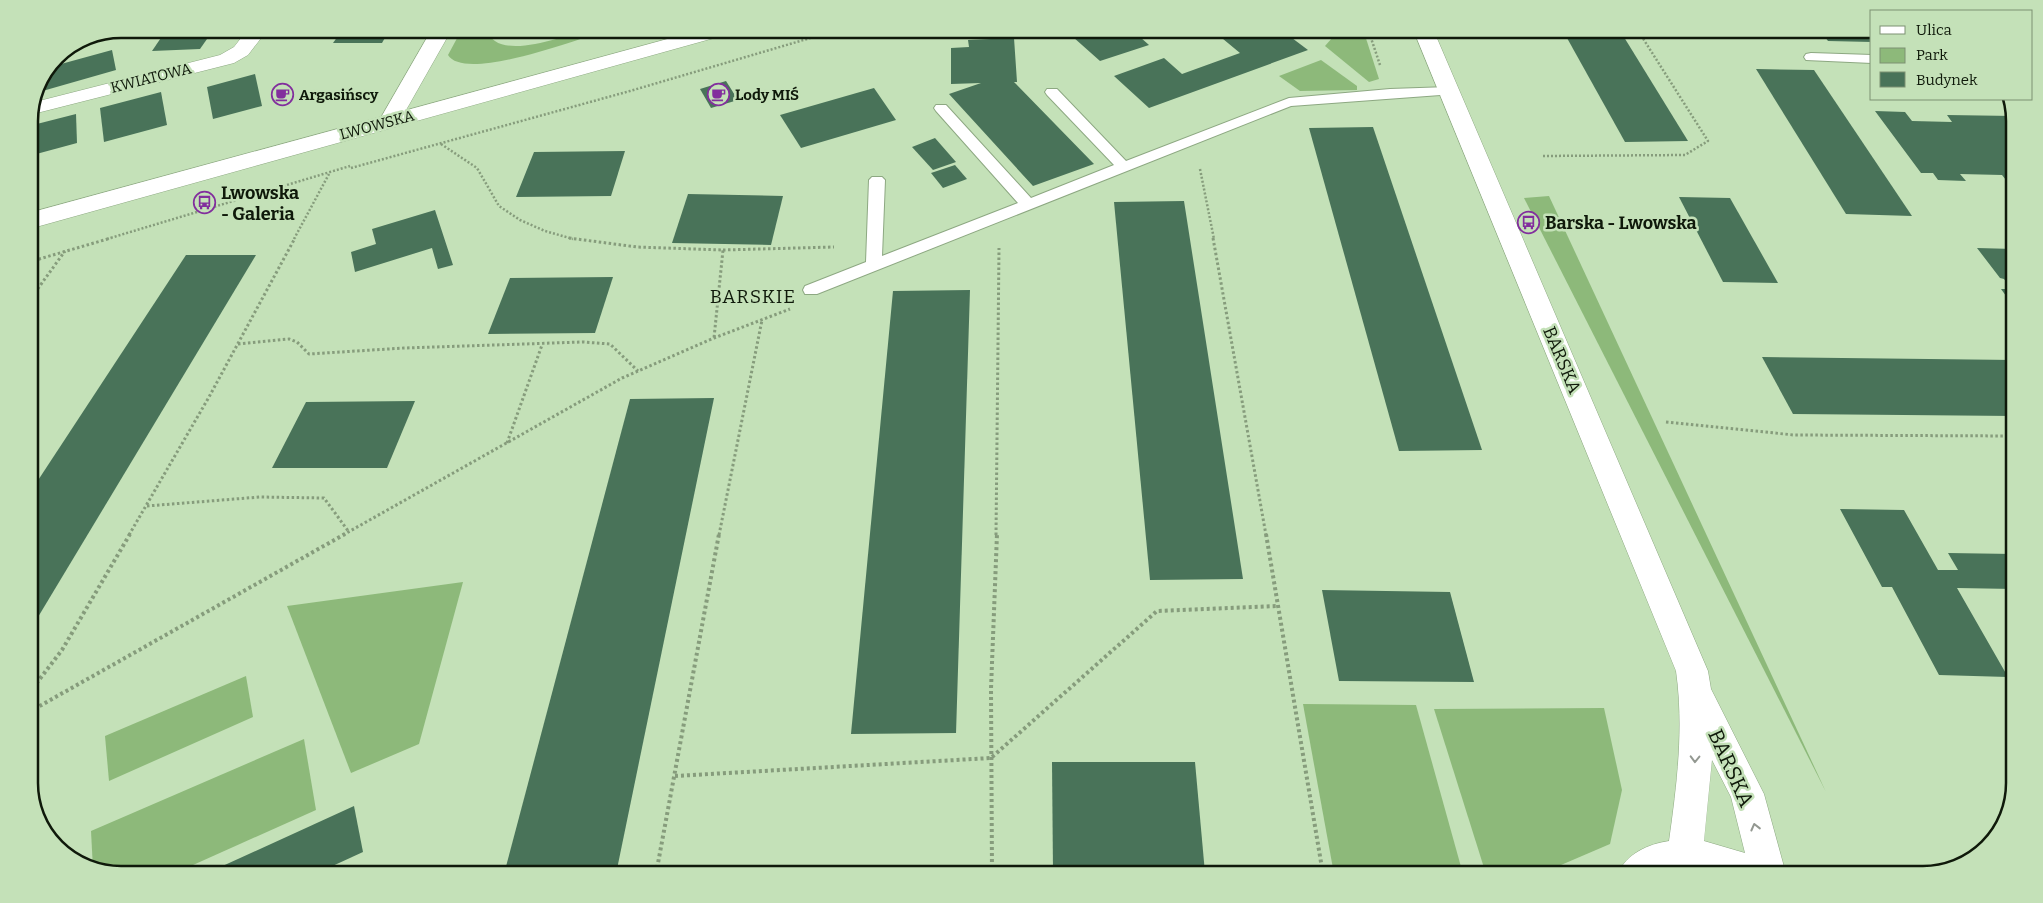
<svg xmlns="http://www.w3.org/2000/svg" width="2043" height="903" viewBox="0 0 2043 903" font-family="Bitter,serif">
<style>
.green{fill:#8db97a}
.building{fill:#497359}
.lines{fill:none;stroke-linecap:round;stroke-linejoin:round}
.service-casing{stroke:#8da882;stroke-width:2}
.minor-casing{stroke:#8da882;stroke-width:1}
.tertiary-casing{stroke:#8da882;stroke-width:1}
.path-far2{stroke:#869c7c;stroke-width:2.5;stroke-dasharray:2 2;stroke-linecap:butt}
.path-far1{stroke:#869c7c;stroke-width:3;stroke-dasharray:2.5 2.5;stroke-linecap:butt}
.path{stroke:#869c7c;stroke-width:4;stroke-dasharray:3 3;stroke-linecap:butt}
.service{fill:#fff;fill-rule:evenodd}
.minor{fill:#fff;fill-rule:evenodd}
.tertiary{fill:#fff;fill-rule:evenodd}
.oneway{stroke:#939891}
.labels{text-anchor:middle;dominant-baseline:central;stroke-width:5;stroke-linejoin:round;paint-order:stroke}
.far-street-label{font-size:15px;fill:#0f190a;stroke:#c4e1b8}
.far-poi-label{font-size:15px;font-weight:bold;fill:#0f190a;stroke:#c4e1b8;text-anchor:start}
.poi-label{font-size:18px;font-weight:bold;fill:#0f190a;stroke:#c4e1b8;text-anchor:start}
.street-label{font-size:18px;fill:#0f190a;stroke:#c4e1b8}
.neighbourhood-label{font-size:19px;letter-spacing:1px;fill:#0f190a;stroke:#c4e1b8}
.near-street-label{font-size:21px;fill:#0f190a;stroke:#c4e1b8}
.rim{fill:none;stroke:#0f190a;stroke-width:2.5}
</style>
<rect width="100%" height="100%" fill="#c4e1b8"/>
<g class="green">
<path d="M 462,29 L 486,29 C 497,64 564,35 588,30 C 595,28 604,29 611,29 C 584,37 465,83 448,55 Z"/>
<path d="M 1340,29 L 1363,29 L 1379,79 L 1369,82 L 1325,46 Z"/>
<path d="M 1321,60 L 1357,86 L 1357,90 L 1300,91 L 1279,76 Z"/>
<path d="M 1549,196 L 1826,792 L 1524,198 Z"/>
<path d="M 463,582 L 419,744 L 351,773 L 287,606 Z"/>
<path d="M 246,676 L 253,717 L 109,781 L 105,736 Z"/>
<path d="M 1303,704 L 1416,705 L 1463,874 L 1334,874 Z"/>
<path d="M 1604,708 L 1622,790 L 1610,844 L 1540,874 L 1486,874 L 1434,709 Z"/>
<path d="M 304,739 L 316,810 L 173,874 L 120,874 L 93,869 L 91,831 Z"/>
</g>
<g class="building">
<path d="M 167,29 L 214,29 L 200,49 L 152,51 Z"/>
<path d="M 343,29 L 390,29 L 382,43 L 333,43 Z"/>
<path d="M 1064,29 L 1131,29 L 1149,45 L 1100,61 Z"/>
<path d="M 1211,29 L 1280,29 L 1308,50 L 1149,108 L 1114,76 L 1164,58 L 1182,74 L 1240,53 Z"/>
<path d="M 1562,29 L 1619,29 L 1688,141 L 1625,142 Z"/>
<path d="M 1819,29 L 1872,29 L 1872,42 L 1828,41 Z"/>
<path d="M 1014,38 L 1017,82 L 1014,82 L 1094,164 L 1033,186 L 949,94 L 981,83 L 951,84 L 951,48 L 969,47 L 968,40 Z"/>
<path d="M 112,50 L 116,70 L 39,92 L 55,56 L 60,55 L 61,64 Z"/>
<path d="M 1756,69 L 1814,70 L 1912,216 L 1846,214 Z"/>
<path d="M 255,74 L 262,106 L 213,119 L 207,87 Z"/>
<path d="M 726,81 L 738,100 L 711,108 L 700,89 Z"/>
<path d="M 874,88 L 896,120 L 801,148 L 780,115 Z"/>
<path d="M 161,92 L 167,125 L 104,142 L 100,108 Z"/>
<path d="M 1875,111 L 1905,112 L 1912,121 L 1952,122 L 1947,115 L 2014,116 L 2014,168 L 2011,167 L 2014,171 L 2014,180 L 2006,180 L 2002,175 L 1960,174 L 1966,181 L 1938,180 L 1933,173 L 1921,173 Z"/>
<path d="M 76,114 L 77,143 L 29,156 L 29,126 Z"/>
<path d="M 1373,127 L 1482,450 L 1399,451 L 1309,128 Z"/>
<path d="M 935,138 L 956,162 L 933,170 L 912,147 Z"/>
<path d="M 625,151 L 611,196 L 516,197 L 534,152 Z"/>
<path d="M 955,165 L 967,179 L 943,188 L 931,173 Z"/>
<path d="M 688,194 L 783,196 L 771,245 L 672,243 Z"/>
<path d="M 1679,197 L 1730,198 L 1778,283 L 1723,282 Z"/>
<path d="M 1184,201 L 1243,579 L 1150,580 L 1114,202 Z"/>
<path d="M 435,210 L 453,265 L 438,269 L 432,248 L 355,272 L 351,252 L 376,244 L 372,229 Z"/>
<path d="M 1977,248 L 2014,249 L 2014,307 L 2001,289 L 2012,289 L 2004,279 L 2000,278 Z"/>
<path d="M 186,255 L 256,255 L 29,632 L 29,494 Z"/>
<path d="M 613,277 L 595,333 L 488,334 L 510,278 Z"/>
<path d="M 970,290 L 956,733 L 851,734 L 893,291 Z"/>
<path d="M 1762,357 L 2014,360 L 2014,416 L 1793,414 Z"/>
<path d="M 714,398 L 616,874 L 504,874 L 630,399 Z"/>
<path d="M 415,401 L 387,468 L 272,468 L 306,402 Z"/>
<path d="M 1840,509 L 1904,510 L 1938,570 L 1958,570 L 1948,553 L 2014,554 L 2014,589 L 1957,588 L 2008,677 L 1939,675 L 1892,587 L 1882,587 Z"/>
<path d="M 1322,590 L 1450,592 L 1474,682 L 1339,681 Z"/>
<path d="M 2006,759 L 2014,759 L 2014,774 Z"/>
<path d="M 1052,762 L 1195,762 L 1205,873 L 1053,872 Z"/>
<path d="M 354,806 L 363,852 L 315,874 L 205,874 Z"/>
</g>
<g class="lines">
<defs>
<g id="service">
<path d="M 1811,53 L 1872,55 L 1872,63 L 1806,60 L 1804,57 L 1806,54 Z"/>
<path d="M 1449,87 L 1456,91 L 1454,94 L 1291,106 L 817,294 L 805,294 L 803,290 L 805,286 L 866,262 L 869,180 L 872,177 L 882,177 L 885,180 L 882,256 L 1018,203 L 936,111 L 934,108 L 936,105 L 946,105 L 1031,198 L 1114,165 L 1047,95 L 1045,92 L 1047,89 L 1057,89 L 1126,161 L 1289,98 L 1390,89 Z"/>
</g>
<g id="minor">
<path d="M 248,29 L 268,29 L 248,55 L 234,63 L 29,115 L 35,102 L 220,55 L 234,47 Z"/>
<path d="M 432,29 L 452,29 L 397,126 L 390,127 L 383,126 L 379,121 Z"/>
</g>
<g id="tertiary">
<path d="M 704,29 L 735,29 L 732,33 L 29,229 L 29,213 Z"/>
<path d="M 1413,29 L 1433,29 L 1708,671 L 1711,689 L 1764,794 L 1786,874 L 1618,874 C 1626,854 1648,844 1669,841 C 1677,784 1684,728 1676,671 ZM 1712,760 L 1731,797 L 1745,853 L 1704,841 Z"/>
</g>
</defs>
<use href="#service" class="service-casing"/>
<use href="#minor" class="minor-casing"/>
<use href="#tertiary" class="tertiary-casing"/>
<g class="path-far2">
<path d="M 1368,29 L 1380,65"/>
<path d="M 1790,29 L 1796,36"/>
<path d="M 441,144 L 477,168 L 499,206 L 520,220 L 545,231 L 573,239"/>
<path d="M 1543,156 L 1685,155 L 1708,141 L 1637,29"/>
<path d="M 351,168 L 630,91 L 841,29"/>
<path d="M 1200,169 L 1214,239"/>
<path d="M 107,239 L 350,166"/>
<path d="M 294,239 L 329,174"/>
</g>
<g class="path-far1">
<path d="M 569,238 L 637,247 L 723,250 L 714,338"/>
<path d="M 1213,238 L 1266,535"/>
<path d="M 723,250 L 834,247"/>
<path d="M 29,262 L 111,238"/>
<path d="M 29,301 L 65,251"/>
<path d="M 238,344 L 289,339 L 297,342 L 309,354 L 404,348 L 583,342 L 610,344 L 638,371"/>
<path d="M 1666,422 L 1794,435 L 2014,436"/>
<path d="M 507,443 L 542,345"/>
<path d="M 147,506 L 260,497 L 324,498 L 349,532"/>
<path d="M 129,535 L 209,397 L 295,238"/>
<path d="M 343,535 L 622,378 L 714,338 L 790,309"/>
<path d="M 719,535 L 762,320"/>
<path d="M 996,535 L 999,248"/>
</g>
<g class="path">
<path d="M 1266,534 L 1323,874"/>
<path d="M 29,693 L 62,650 L 130,534"/>
<path d="M 29,712 L 345,534"/>
<path d="M 675,776 L 991,758 L 1157,611 L 1277,606"/>
<path d="M 656,874 L 719,534"/>
<path d="M 992,874 L 991,689 L 997,534"/>
</g>
<use href="#service" class="service"/>
<use href="#minor" class="minor"/>
<use href="#tertiary" class="tertiary"/>
</g>
<defs><path id="oneway-chevron" d="M-2-3.5L2.5 0L-2 3.5" fill="none" stroke-width="1.6" stroke-linecap="round" stroke-linejoin="round" transform="scale(1.25)"/></defs>
<g class="oneway">
<use href="#oneway-chevron" transform="translate(1695 759) rotate(91)"/>
<use href="#oneway-chevron" transform="translate(1755 827) rotate(-104)"/>
</g>
<defs>
<symbol id="cafe-ring" viewBox="-11 -11 22 22"><circle r="9.5" fill="#c4e1b8" stroke="#822e9d" stroke-width="1.5"/><path d="M-5.5-4.5H6V0H3Q3 3.5 0 3.5H-2.5Q-5.5 3.5-5.5 0ZM3-3.2v2h1.7v-2ZM-6 4.5H4V6H-6Z" fill="#822e9d"/></symbol>
<symbol id="bus-ring" viewBox="-11 -11 22 22"><circle r="9.5" fill="#c4e1b8" stroke="#822e9d" stroke-width="1.5"/><path d="M-5-6H5V4H4V6H2V4H-2V6H-4V4H-5ZM-3.5-4V0h7V-4ZM-3.5 1.2v1.5H-2V1.2ZM2 1.2v1.5H3.5V1.2Z" fill="#822e9d"/></symbol>
</defs>
<g fill-rule="evenodd">
<use href="#cafe-ring" x="270" y="82" width="25" height="25"/>
<use href="#cafe-ring" x="706" y="82" width="25" height="25"/>
<use href="#bus-ring" x="192" y="190" width="25" height="25"/>
<use href="#bus-ring" x="1516" y="210" width="25" height="25"/>
</g>
<g class="labels">
<g class="far-street-label">
<text transform="translate(151 78) rotate(-14)">KWIATOWA</text>
<text transform="translate(377 125) rotate(-15)">LWOWSKA</text>
</g>
<g class="far-poi-label">
<text x="299" y="95">Argasińscy</text>
<text x="735" y="95">Lody MIŚ</text>
</g>
<g class="poi-label">
<text x="221" y="193">Lwowska<tspan x="221" dy="21">- Galeria</tspan></text>
<text x="1545" y="223">Barska - Lwowska</text>
</g>
<g class="street-label">
<text transform="translate(1562 360) rotate(67)">BARSKA</text>
</g>
<g class="neighbourhood-label">
<text x="753" y="296">BARSKIE</text>
</g>
<g class="near-street-label">
<text transform="translate(1731 768) rotate(66)">BARSKA</text>
</g>
</g>
<path d="M0 0H2043V903H0ZM121 38H1923A83 83 0 0 1 2006 121V783A83 83 0 0 1 1923 866H121A83 83 0 0 1 38 783V121A83 83 0 0 1 121 38Z" fill="#c4e1b8" fill-rule="evenodd"/>
<path class="rim" d="M121 38H1923A83 83 0 0 1 2006 121V783A83 83 0 0 1 1923 866H121A83 83 0 0 1 38 783V121A83 83 0 0 1 121 38Z"/>
<rect x="1870" y="10" width="162" height="90" fill="#c4e1b8" stroke="#7c9172"/>
<rect x="1880" y="26" width="25" height="8" fill="#ffffff" stroke="#7c9172"/>
<text x="1916" y="35" font-size="15" fill="#0f190a">Ulica</text>
<rect x="1880" y="48" width="25" height="15" fill="#8db97a" stroke="#7c9172"/>
<text x="1916" y="60" font-size="15" fill="#0f190a">Park</text>
<rect x="1880" y="72" width="25" height="15" fill="#497359" stroke="#7c9172"/>
<text x="1916" y="85" font-size="15" fill="#0f190a">Budynek</text>
</svg>
